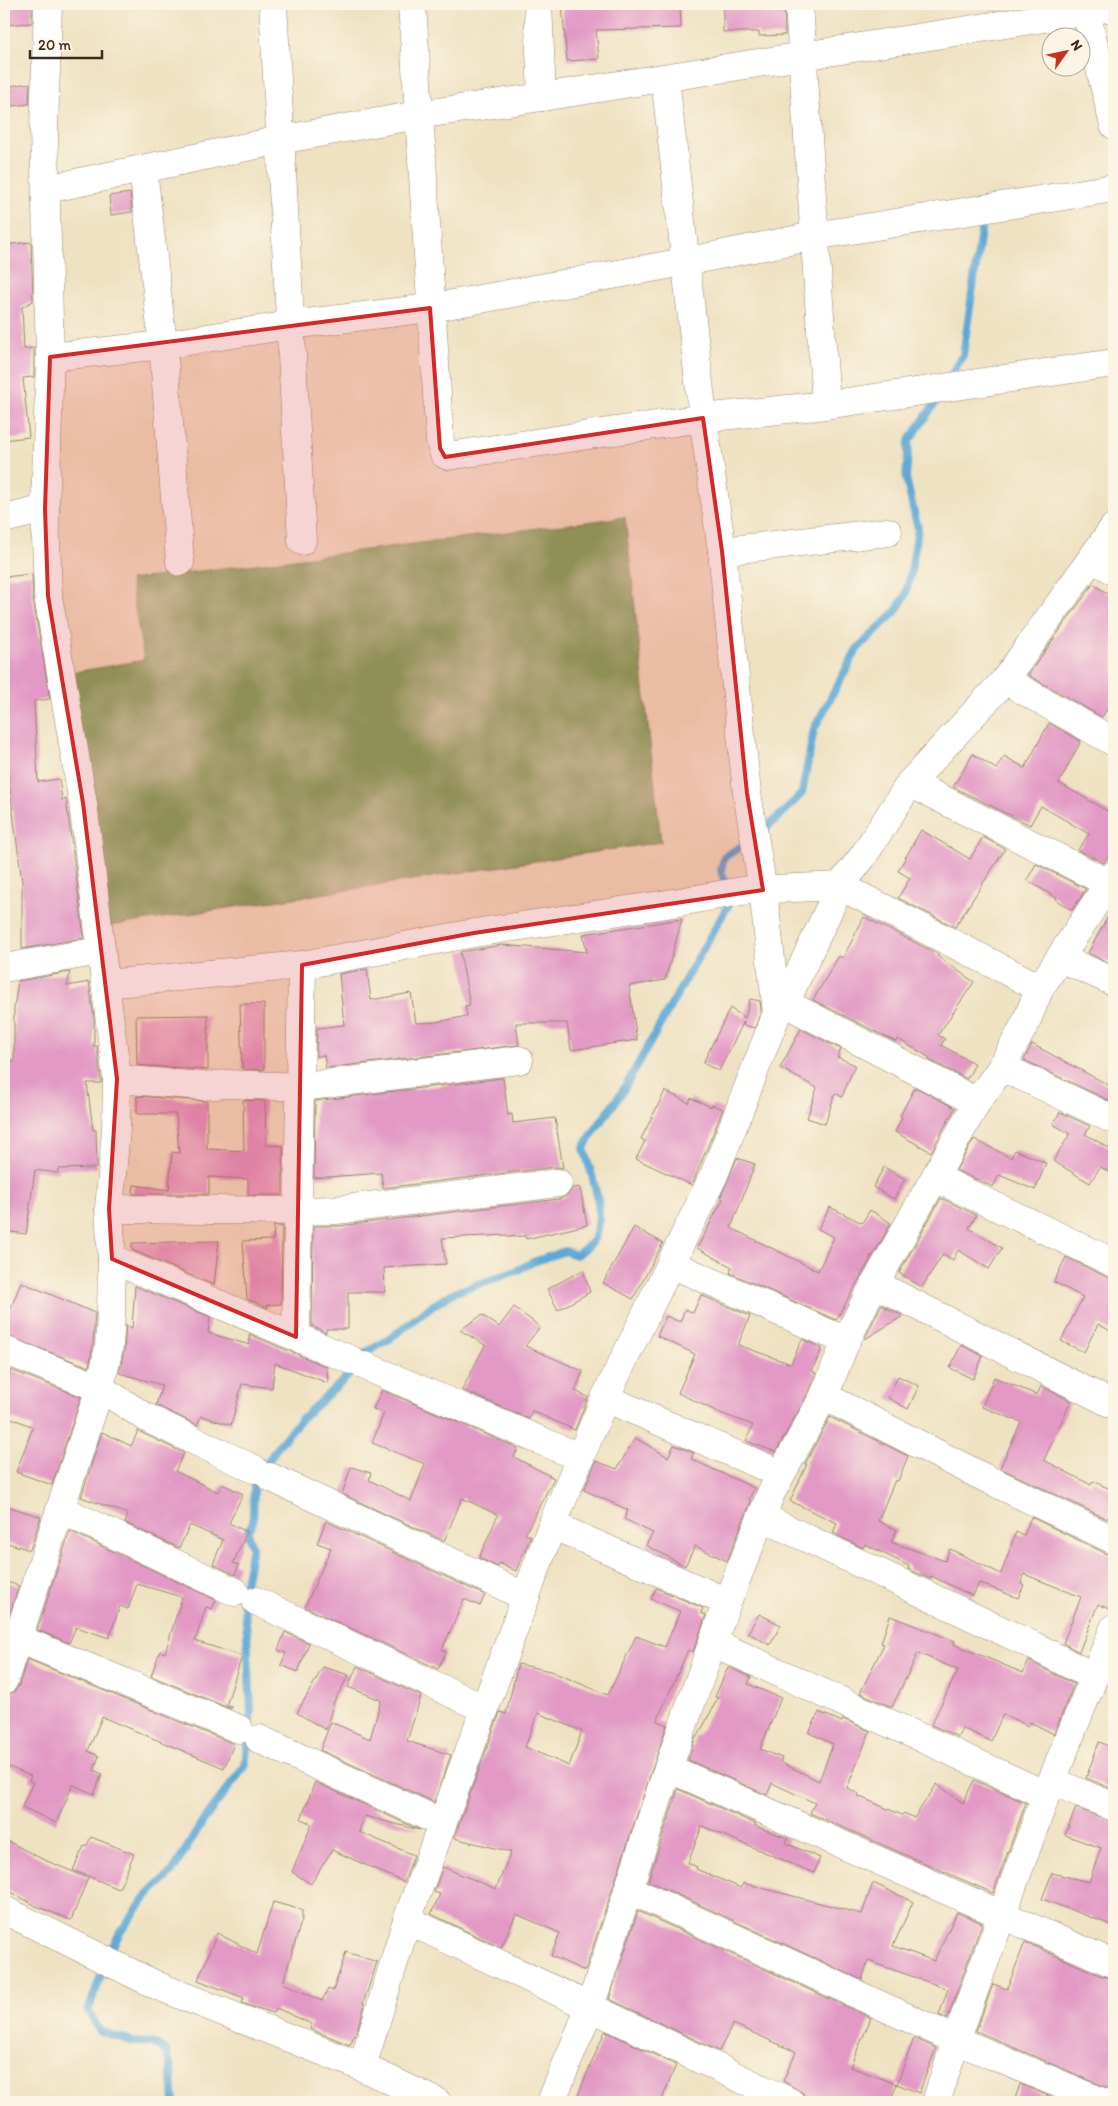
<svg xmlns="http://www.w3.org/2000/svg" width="1118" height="2106" viewBox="0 0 1118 2106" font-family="Itim,sans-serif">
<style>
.forest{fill:#7eaa62;stroke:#5c6a40}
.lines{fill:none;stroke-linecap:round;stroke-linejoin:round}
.stream{stroke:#5da9d6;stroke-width:8}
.building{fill:#e299c5;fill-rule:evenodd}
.minor-casing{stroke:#958670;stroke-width:29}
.minor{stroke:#fff;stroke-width:28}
.marked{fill:#d62828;fill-opacity:0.2;stroke:#d62828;stroke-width:4;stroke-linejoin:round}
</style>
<rect width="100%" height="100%" fill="#fcf5e5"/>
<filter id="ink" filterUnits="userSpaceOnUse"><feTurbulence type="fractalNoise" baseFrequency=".02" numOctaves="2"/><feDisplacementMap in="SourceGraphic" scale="10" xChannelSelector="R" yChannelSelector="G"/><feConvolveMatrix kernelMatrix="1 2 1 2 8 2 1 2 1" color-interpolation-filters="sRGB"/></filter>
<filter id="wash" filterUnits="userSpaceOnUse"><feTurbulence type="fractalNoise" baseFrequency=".0096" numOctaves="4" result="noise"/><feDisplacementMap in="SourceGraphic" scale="20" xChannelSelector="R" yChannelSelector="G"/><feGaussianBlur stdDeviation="1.12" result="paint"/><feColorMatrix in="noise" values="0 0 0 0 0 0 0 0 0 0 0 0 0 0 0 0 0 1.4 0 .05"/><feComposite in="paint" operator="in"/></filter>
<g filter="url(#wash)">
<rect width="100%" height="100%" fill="#efe2c2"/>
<path class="forest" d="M 625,517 L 661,842 L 97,928 L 69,673 L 144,660 L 130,580 Z"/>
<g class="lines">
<g class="stream">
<path d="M 948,381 L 963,355 L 981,231"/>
<path d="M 759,834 L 786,810 L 802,793 L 814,729 L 857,649 L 896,611 L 905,596 L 910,577 L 918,529 L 906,478 L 909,441 L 940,396"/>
<path d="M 726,885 L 721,871 L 724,857 L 750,841"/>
<path d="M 174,2102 L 171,2068 L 166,2051 L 152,2043 L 133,2042 L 100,2031 L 88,2011 L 109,1953 L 121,1931 L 147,1896 L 172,1872 L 203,1821 L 245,1766 L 251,1712 L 247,1632 L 243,1596 L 252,1547 L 247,1532 L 253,1522 L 254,1483 L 278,1446 L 300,1420 L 346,1378 L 365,1353 L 388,1340 L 429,1308 L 453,1293 L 516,1271 L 533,1262 L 565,1251 L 576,1255 C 583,1250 592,1245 595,1236 C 606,1209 591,1175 584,1148 C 594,1128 610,1111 622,1092 C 659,1028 693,964 731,901"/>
</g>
</g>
<g id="blocks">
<g class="building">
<path d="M 4,4 L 32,4 L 32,23 L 4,25 Z"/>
<path d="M 562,4 L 613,4 L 613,8 L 650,7 L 650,4 L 680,4 L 681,28 L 596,30 L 599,59 L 567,61 Z"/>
<path d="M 723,4 L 784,4 L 785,35 L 759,36 L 759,32 L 723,32 Z"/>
<path d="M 30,83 L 29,104 L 4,107 L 4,87 Z"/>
<path d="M 130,193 L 132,212 L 111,215 L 109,196 Z"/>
<path d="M 31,242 L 33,301 L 22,307 L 24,349 L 34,348 L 34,377 L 23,378 L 29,437 L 4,440 L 4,245 Z"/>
<path d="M 32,574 L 33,599 L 50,699 L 34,701 L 38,782 L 59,779 L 62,800 L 66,799 L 84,938 L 22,949 L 22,882 L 9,782 L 4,714 L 4,577 Z"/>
<path d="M 1093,584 L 1114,598 L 1114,698 L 1102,717 L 1028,675 Z"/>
<path d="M 1049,723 L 1081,741 L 1059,783 L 1114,815 L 1114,848 L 1104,863 L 1078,850 L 1089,834 L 1041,806 L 1030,825 L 953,787 L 973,754 L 996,769 L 1004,756 L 1025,768 Z"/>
<path d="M 921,830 L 970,859 L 983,837 L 1005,849 L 955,927 L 898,898 L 910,878 L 898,871 Z"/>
<path d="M 1036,864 L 1086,889 L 1072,910 L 1056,900 L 1057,898 L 1027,880 Z"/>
<path d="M 1114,905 L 1114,965 L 1088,953 Z"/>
<path d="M 864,917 L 938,954 L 937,956 L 974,982 L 938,1035 L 945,1039 L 941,1045 L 975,1064 L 967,1079 L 929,1060 L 930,1058 L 898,1039 L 896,1042 L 813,1000 L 839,956 L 843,958 Z"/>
<path d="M 682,919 L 665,980 L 629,986 L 637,1040 L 571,1050 L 567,1023 L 516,1023 L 519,1045 L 326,1068 L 324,1055 L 316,1057 L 317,1028 L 344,1025 L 339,974 L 367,969 L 371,1000 L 411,993 L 416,1023 L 437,1022 L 467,1016 L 465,1006 L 470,1005 L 460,952 L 502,945 L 587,952 L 583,934 Z"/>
<path d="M 70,972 L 67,986 L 89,982 L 94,1019 L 94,1046 L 97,1046 L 101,1080 L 101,1083 L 87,1083 L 93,1130 L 96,1130 L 97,1168 L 58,1169 L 58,1173 L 35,1170 L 26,1234 L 4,1231 L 4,1061 L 14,1062 L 14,1008 L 18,981 Z"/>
<path d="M 750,999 L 760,1001 L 761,1011 L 755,1028 L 743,1025 L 744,1021 L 719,1071 L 703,1063 L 730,1008 L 745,1018 Z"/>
<path d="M 240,1004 L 264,1004 L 264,1070 L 242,1069 Z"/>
<path d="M 208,1015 L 208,1070 L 137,1065 L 136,1016 Z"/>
<path d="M 801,1029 L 841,1049 L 837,1057 L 855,1065 L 842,1097 L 835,1093 L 825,1124 L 807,1118 L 817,1088 L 780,1068 Z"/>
<path d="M 1032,1044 L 1114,1088 L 1114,1103 L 1024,1060 Z"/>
<path d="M 503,1078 L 508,1115 L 512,1114 L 513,1123 L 555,1118 L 563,1168 L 556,1167 L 383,1188 L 381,1173 L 314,1178 L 315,1101 Z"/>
<path d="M 915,1087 L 955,1108 L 931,1152 L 895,1132 L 902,1117 L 900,1116 Z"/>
<path d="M 665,1091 L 689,1103 L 691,1098 L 711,1107 L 712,1105 L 723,1109 L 692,1185 L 636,1159 L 645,1141 L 641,1139 Z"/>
<path d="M 137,1096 L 207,1101 L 207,1149 L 244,1151 L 243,1100 L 265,1101 L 266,1145 L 283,1146 L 283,1195 L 248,1195 L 248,1179 L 209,1177 L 209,1194 L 133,1194 L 134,1185 L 169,1190 L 172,1152 L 179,1153 L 176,1114 L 137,1114 Z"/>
<path d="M 1060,1112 L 1090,1126 L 1085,1134 L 1114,1151 L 1114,1174 L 1100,1167 L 1090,1183 L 1053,1161 L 1070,1134 L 1053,1124 Z"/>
<path d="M 974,1139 L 1011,1158 L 1015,1150 L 1046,1163 L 1035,1190 L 999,1175 L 993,1187 L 956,1170 Z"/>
<path d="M 737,1158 L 755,1164 L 731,1228 L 818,1271 L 834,1237 L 818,1229 L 830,1207 L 862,1223 L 870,1210 L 891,1223 L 872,1257 L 870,1256 L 871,1258 L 836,1320 L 730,1273 L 732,1267 L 697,1248 L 723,1199 L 720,1198 Z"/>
<path d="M 884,1167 L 905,1179 L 894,1199 L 873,1187 Z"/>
<path d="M 580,1187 L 587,1225 L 526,1239 L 525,1236 L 507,1237 L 507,1235 L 442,1238 L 446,1264 L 384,1268 L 385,1292 L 348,1292 L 348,1329 L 326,1329 L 326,1333 L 312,1326 L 313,1226 L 338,1226 L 560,1199 L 568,1195 L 573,1188 Z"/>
<path d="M 941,1198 L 976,1215 L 969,1228 L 1002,1248 L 989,1269 L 958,1250 L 953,1260 L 943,1254 L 922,1287 L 899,1273 Z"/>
<path d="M 274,1226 L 282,1226 L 281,1304 L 267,1305 L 268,1308 L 247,1299 L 243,1241 L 273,1240 Z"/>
<path d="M 634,1227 L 663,1243 L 633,1299 L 603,1283 Z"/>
<path d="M 219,1241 L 214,1285 L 132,1250 L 132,1243 Z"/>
<path d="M 1066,1257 L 1107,1277 L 1114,1278 L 1114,1333 L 1098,1324 L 1084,1352 L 1061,1341 L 1083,1297 L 1054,1282 Z"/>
<path d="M 583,1270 L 590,1292 L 558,1310 L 547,1289 Z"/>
<path d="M 21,1282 L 95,1313 L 93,1345 L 89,1367 L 4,1335 L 4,1326 Z"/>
<path d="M 135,1286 L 210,1317 L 208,1333 L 250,1345 L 249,1334 L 327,1367 L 328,1383 L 275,1363 L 272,1388 L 242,1384 L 231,1425 L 201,1416 L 197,1425 L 156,1405 L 162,1385 L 119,1373 L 124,1350 L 126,1325 L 132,1328 Z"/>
<path d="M 701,1295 L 750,1316 L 738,1345 L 791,1364 L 802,1339 L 822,1348 L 812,1371 L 816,1373 L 810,1389 L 776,1452 L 746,1441 L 753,1425 L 720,1413 L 678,1393 L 695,1354 L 657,1336 L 666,1316 L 680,1322 L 685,1309 L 693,1313 Z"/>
<path d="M 881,1305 L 903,1316 L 865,1339 L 865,1338 Z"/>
<path d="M 514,1307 L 540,1327 L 525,1346 L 583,1371 L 575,1391 L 588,1397 L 575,1430 L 532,1411 L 529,1419 L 462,1390 L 485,1345 L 460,1330 L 482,1315 L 499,1327 Z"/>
<path d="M 961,1345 L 983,1356 L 973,1379 L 950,1368 Z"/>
<path d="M 11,1370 L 81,1397 L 52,1485 L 16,1472 L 33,1427 L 4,1415 L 4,1388 Z"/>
<path d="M 898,1376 L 919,1386 L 908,1409 L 888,1398 Z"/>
<path d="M 994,1377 L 1037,1395 L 1041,1386 L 1071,1401 L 1044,1460 L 1091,1485 L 1093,1481 L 1114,1491 L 1114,1506 L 1107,1519 L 1000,1468 L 1021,1422 L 982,1407 Z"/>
<path d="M 382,1390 L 518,1448 L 514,1457 L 554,1478 L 525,1534 L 531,1536 L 516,1571 L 499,1563 L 498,1567 L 479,1558 L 498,1515 L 462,1498 L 444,1541 L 342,1494 L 351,1467 L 371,1473 L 369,1480 L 411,1501 L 425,1464 L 372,1443 L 384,1413 L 373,1409 Z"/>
<path d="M 830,1417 L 908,1456 L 898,1481 L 895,1480 L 878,1521 L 897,1530 L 891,1542 L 945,1561 L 950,1549 L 1001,1574 L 1016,1532 L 1024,1535 L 1031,1517 L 1107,1554 L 1114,1555 L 1114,1611 L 1098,1604 L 1079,1652 L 1063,1643 L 1081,1597 L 1024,1574 L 1021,1583 L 1024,1585 L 1018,1598 L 979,1583 L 973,1596 L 931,1576 L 930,1579 L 908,1569 L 909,1566 L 865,1544 L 863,1548 L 833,1533 L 837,1523 L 790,1501 L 807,1464 L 805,1464 Z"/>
<path d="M 138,1431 L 184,1453 L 175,1471 L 218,1492 L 222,1484 L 243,1494 L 229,1523 L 247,1532 L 233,1563 L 239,1565 L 235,1575 L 213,1564 L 223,1540 L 190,1525 L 179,1548 L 125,1523 L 128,1514 L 81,1497 L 102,1432 L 131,1446 Z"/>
<path d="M 635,1438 L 668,1457 L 674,1445 L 694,1453 L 691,1459 L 754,1488 L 749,1500 L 751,1501 L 727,1561 L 695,1546 L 685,1566 L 646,1545 L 653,1533 L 624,1519 L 628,1510 L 584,1490 L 596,1461 L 617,1469 Z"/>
<path d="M 4,1505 L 41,1517 L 30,1550 L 4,1542 Z"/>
<path d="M 326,1521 L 485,1595 L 480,1606 L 464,1599 L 442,1650 L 446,1652 L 438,1669 L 305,1607 L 331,1548 L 317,1543 Z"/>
<path d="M 70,1531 L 216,1600 L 212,1609 L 206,1607 L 195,1641 L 242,1656 L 226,1706 L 232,1707 L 231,1709 L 151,1676 L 160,1651 L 165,1653 L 182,1597 L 137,1584 L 128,1609 L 120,1606 L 109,1638 L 76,1627 L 69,1643 L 37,1630 Z"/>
<path d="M 4,1581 L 19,1586 L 8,1618 L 4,1618 Z"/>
<path d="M 656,1588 L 703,1608 L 701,1613 L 706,1615 L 693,1652 L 688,1650 L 657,1721 L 667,1725 L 585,1971 L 551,1956 L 560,1933 L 516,1914 L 501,1948 L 431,1914 L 440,1894 L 434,1892 L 443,1867 L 496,1889 L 511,1852 L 454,1838 L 500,1712 L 506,1714 L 518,1664 L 550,1671 L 608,1695 L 636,1636 L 665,1647 L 680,1611 L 651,1599 ZM 538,1713 L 582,1731 L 569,1766 L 525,1747 Z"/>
<path d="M 759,1614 L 781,1625 L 770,1645 L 748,1633 Z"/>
<path d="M 890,1616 L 955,1641 L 954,1644 L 1023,1673 L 1029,1661 L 1074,1684 L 1054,1734 L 1030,1722 L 1028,1726 L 1003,1714 L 991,1741 L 962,1728 L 958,1737 L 931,1725 L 958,1670 L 918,1653 L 892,1707 L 860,1693 L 884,1644 L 881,1643 Z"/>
<path d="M 285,1632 L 309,1643 L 298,1672 L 281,1665 L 286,1653 L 278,1650 Z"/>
<path d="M 27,1659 L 234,1744 L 224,1768 L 102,1717 L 88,1751 L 99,1756 L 94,1770 L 102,1774 L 94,1794 L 73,1785 L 56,1823 L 22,1807 L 33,1782 L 29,1781 L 31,1776 L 4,1765 L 4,1707 L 9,1695 L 15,1691 L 19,1685 Z"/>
<path d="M 357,1666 L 421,1696 L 407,1741 L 451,1755 L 434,1802 L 320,1750 L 331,1722 L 370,1739 L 381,1700 L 348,1687 Z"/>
<path d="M 323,1667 L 349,1675 L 334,1701 L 326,1730 L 297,1713 Z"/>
<path d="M 728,1667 L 751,1677 L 748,1684 L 781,1698 L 760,1749 L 782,1758 L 780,1762 L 819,1781 L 833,1744 L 809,1733 L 819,1712 L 842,1722 L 843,1719 L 870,1731 L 847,1788 L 859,1794 L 858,1796 L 902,1815 L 904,1813 L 914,1818 L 937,1784 L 963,1803 L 974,1780 L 1026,1803 L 993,1893 L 810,1813 L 815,1803 L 772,1783 L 767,1795 L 688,1760 L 696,1735 L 698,1736 L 718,1698 L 715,1697 Z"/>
<path d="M 1099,1742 L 1114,1748 L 1114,1790 L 1086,1778 Z"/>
<path d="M 315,1782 L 420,1830 L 364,1816 L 359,1832 L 414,1855 L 404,1882 L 332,1850 L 311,1884 L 292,1872 L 312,1824 L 301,1819 Z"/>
<path d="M 678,1789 L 756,1824 L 755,1826 L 788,1838 L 786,1843 L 820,1858 L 814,1873 L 702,1826 L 688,1863 L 697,1867 L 696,1869 L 741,1888 L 743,1883 L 862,1914 L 873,1883 L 913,1902 L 893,1946 L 934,1961 L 957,1912 L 982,1923 L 947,2019 L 939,2015 L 948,1989 L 868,1961 L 862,1980 L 648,1881 Z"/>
<path d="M 1076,1808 L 1114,1822 L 1114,1926 L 1042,1899 L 1052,1873 L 1089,1882 L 1101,1848 L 1065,1835 Z"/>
<path d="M 91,1837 L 134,1854 L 119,1889 L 73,1870 L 84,1846 L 86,1847 Z"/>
<path d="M 4,1839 L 42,1859 L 88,1878 L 71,1920 L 36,1906 L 4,1888 Z"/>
<path d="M 273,1902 L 302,1910 L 302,1919 L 283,1983 L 322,2001 L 328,1989 L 333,1991 L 346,1952 L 377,1962 L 363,2004 L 365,2005 L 358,2027 L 350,2045 L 310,2029 L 312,2024 L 276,2008 L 274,2013 L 250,2006 L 242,2003 L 244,1998 L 198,1980 L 217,1933 L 257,1954 Z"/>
<path d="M 638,1911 L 871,2018 L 850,2067 L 897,2084 L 890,2102 L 805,2102 L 803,2093 L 783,2081 L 796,2052 L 733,2024 L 719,2051 L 609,1999 Z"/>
<path d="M 1025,1942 L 1099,1975 L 1114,1979 L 1114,2091 L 976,2031 L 993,1984 L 1007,1989 Z"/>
<path d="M 605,2031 L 676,2065 L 661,2102 L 575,2102 Z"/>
<path d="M 914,2038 L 936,2048 L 919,2093 L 897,2084 Z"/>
<path d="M 1020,2084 L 1058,2100 L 1057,2102 L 1014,2102 Z"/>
</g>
</g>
</g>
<g filter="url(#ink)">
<use href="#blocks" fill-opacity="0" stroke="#958670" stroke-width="1"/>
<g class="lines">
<defs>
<g id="minor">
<path d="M 273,4 L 302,541"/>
<path d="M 412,4 L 440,442 L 444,454 L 448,456 L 703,418 L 826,405 L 1114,363"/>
<path d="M 538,4 L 542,97"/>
<path d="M 799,4 L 826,405"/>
<path d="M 1084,4 L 1114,125"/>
<path d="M 665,78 L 703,418 L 722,551 L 747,793 L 763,890 L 777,1013"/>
<path d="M 143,169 L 163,345 L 180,562"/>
<path d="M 47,189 L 280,140 L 417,115 L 542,97 L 1114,7"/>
<path d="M 50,357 L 163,345 L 290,325 L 430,308 L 684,262 L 814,236 L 1114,188"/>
<path d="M 4,519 L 45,509"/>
<path d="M 722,551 L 888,532"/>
<path d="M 1093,558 L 1114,571"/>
<path d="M 1005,680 L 1114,742"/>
<path d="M 910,783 L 1108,883"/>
<path d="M 1060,958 L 1114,982"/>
<path d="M 4,968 L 100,951"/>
<path d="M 106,984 L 302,965 L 474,933 L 667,904 L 748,890 L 840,886 L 1040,988"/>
<path d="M 785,1003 L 977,1102"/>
<path d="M 1002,1067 L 1114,1120"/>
<path d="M 117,1079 L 202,1086 L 228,1084 L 301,1087 L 519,1060"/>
<path d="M 936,1178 L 1114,1263"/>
<path d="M 109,1209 L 299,1211 L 336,1210 L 558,1183"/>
<path d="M 112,1259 L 351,1360"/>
<path d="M 671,1264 L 846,1341"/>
<path d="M 875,1284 L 1114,1405"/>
<path d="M 296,1337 L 302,965"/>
<path d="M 4,1350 L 100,1388 L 147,1418 L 254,1469"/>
<path d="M 365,1366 L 579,1457"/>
<path d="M 824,1396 L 977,1474 L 1114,1540"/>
<path d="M 605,1398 L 781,1474"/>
<path d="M 270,1477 L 526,1597"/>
<path d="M 60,1509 L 235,1592"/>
<path d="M 762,1517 L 1034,1646 L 1094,1677"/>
<path d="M 552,1525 L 727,1602"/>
<path d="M 256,1601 L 485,1709"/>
<path d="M 4,1633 L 239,1729"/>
<path d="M 714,1643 L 1046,1795"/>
<path d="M 4,1680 L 100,1388 L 109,1347 L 111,1315 L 112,1259 L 109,1209 L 116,1130 L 117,1079 L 83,803 L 48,596 L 45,509 L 50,357 L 44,129 L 48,4"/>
<path d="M 259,1739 L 442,1823"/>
<path d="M 668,1768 L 1114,1964"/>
<path d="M 1052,1781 L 1114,1807"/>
<path d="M 628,1889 L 956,2040 L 1102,2102"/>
<path d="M 4,1910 L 158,1986 L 362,2067 L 437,2102"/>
<path d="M 407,1920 L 790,2102"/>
<path d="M 362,2067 L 407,1920 L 552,1525 L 605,1398 L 714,1175 L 777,1013 L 785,1003 L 840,886 L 864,855 L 910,783 L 1005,680 L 1114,527"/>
<path d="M 551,2102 L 590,2007 L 668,1768 L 727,1602 L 772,1491 L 824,1396 L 846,1341 L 867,1298 L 977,1102 L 1002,1067 L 1026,1022 L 1040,988 L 1114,875"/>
<path d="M 936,2102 L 956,2040 L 1046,1795 L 1114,1628"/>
</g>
</defs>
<use href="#minor" class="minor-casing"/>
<use href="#minor" class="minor"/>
</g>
</g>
<path class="marked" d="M 430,308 L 440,448 L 445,457 L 703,418 L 722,551 L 747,793 L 763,890 L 474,933 L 302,965 L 296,1337 L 112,1259 L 109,1209 L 117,1079 L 83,803 L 48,596 L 45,509 L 50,357 Z"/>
<rect width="1118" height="2106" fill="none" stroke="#fcf5e5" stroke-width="20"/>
<g transform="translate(1066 52) rotate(57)"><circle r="24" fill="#fcf5e5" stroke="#afa495"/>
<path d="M0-4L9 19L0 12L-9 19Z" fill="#c8321e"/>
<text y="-8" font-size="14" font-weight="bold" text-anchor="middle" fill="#3b2a1e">N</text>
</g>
<path d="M30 50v8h72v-8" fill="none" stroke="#3b2a1e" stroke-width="2.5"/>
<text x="38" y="50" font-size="15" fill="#3b2a1e" stroke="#fcf5e5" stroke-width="4" paint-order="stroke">20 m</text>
</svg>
